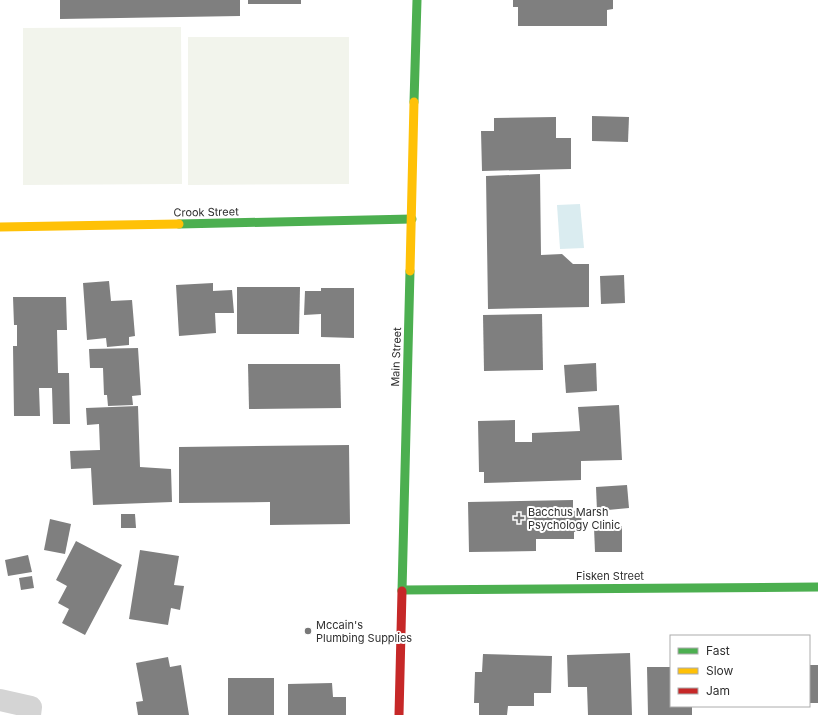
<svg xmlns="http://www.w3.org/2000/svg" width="818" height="715" viewBox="0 0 818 715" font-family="Inter,sans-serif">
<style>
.green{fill:#f2f4ec}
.water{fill:#daecf0}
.building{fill:#7f7f7f}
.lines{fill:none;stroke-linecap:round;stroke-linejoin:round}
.street{stroke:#d4d4d4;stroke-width:22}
.fast{stroke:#4caf50;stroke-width:9}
.slow{stroke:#ffc107;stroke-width:9}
.jam{stroke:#c62828;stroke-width:9}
.poi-dot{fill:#787878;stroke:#fff;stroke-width:1.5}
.labels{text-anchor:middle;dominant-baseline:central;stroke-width:4;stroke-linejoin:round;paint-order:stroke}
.street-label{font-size:11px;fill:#2f2f2f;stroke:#fff}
.poi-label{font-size:11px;fill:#2f2f2f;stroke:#fff;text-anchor:start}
</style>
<rect width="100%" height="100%" fill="#fff"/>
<g class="green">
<path d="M 181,27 L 182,184 L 23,185 L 23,28 Z"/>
<path d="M 188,37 L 349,37 L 349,184 L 188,185 Z"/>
</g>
<path class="water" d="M 580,204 L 584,248 L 560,249 L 557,205 Z"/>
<g class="building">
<path d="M 60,0 L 240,0 L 240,16 L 60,19 Z"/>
<rect x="248" y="0" width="53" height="4"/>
<path d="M 513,0 L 613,0 L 613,9 L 607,10 L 607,26 L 518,26 L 518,7 L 513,7 Z"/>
<path d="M 592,116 L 629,117 L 628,142 L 592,141 Z"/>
<path d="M 556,117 L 556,138 L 571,138 L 571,169 L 482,171 L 481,131 L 494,131 L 494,118 Z"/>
<path d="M 540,174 L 541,255 L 562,254 L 573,264 L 589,264 L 589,307 L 488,309 L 486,176 Z"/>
<path d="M 624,275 L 625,303 L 601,304 L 600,276 Z"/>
<path d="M 109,281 L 111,301 L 132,300 L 135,336 L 129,337 L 129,345 L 107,347 L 106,338 L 87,340 L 83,283 Z"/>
<path d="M 213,283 L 213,291 L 232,290 L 234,313 L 215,313 L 216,333 L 179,336 L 176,285 Z"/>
<path d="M 237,287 L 300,287 L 299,334 L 237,334 Z"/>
<path d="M 321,288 L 354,288 L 354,338 L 321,337 L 321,314 L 304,315 L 305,291 L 321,291 Z"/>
<path d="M 13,297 L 66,297 L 67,330 L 57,330 L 58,373 L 69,373 L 70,424 L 53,424 L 52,388 L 39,388 L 40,416 L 14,416 L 13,346 L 17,346 L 17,325 L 14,325 Z"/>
<path d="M 542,314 L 543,370 L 484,371 L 483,315 Z"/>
<path d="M 138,348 L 141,395 L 132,396 L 133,405 L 108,406 L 107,395 L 104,395 L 103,368 L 90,368 L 89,349 Z"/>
<path d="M 596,363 L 597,391 L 566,393 L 564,365 Z"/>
<path d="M 248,364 L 340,364 L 341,408 L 249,409 Z"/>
<path d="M 619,405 L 622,460 L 581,461 L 581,480 L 484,483 L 484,472 L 479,472 L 478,421 L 515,420 L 515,442 L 532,442 L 532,433 L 580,431 L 578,407 Z"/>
<path d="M 138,406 L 140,467 L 171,469 L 172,502 L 93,505 L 91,468 L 71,469 L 70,451 L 100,450 L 99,424 L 87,425 L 86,408 Z"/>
<path d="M 349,445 L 350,524 L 270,525 L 270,502 L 179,503 L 179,447 Z"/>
<path d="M 627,485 L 629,508 L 597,511 L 596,487 Z"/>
<path d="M 573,500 L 573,511 L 581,510 L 582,532 L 574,532 L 574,539 L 536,539 L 536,551 L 469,552 L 468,502 Z"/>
<path d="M 121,514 L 135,514 L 136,528 L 121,528 Z"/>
<path d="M 50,519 L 71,524 L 65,554 L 44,550 Z"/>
<path d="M 622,526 L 622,552 L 595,552 L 594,527 Z"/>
<path d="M 76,541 L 122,565 L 85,635 L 62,623 L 69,609 L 58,603 L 67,586 L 56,580 Z"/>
<path d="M 140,550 L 179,556 L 174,585 L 184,586 L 180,610 L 171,608 L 168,625 L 129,619 Z"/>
<path d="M 28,555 L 32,572 L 8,576 L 5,560 Z"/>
<path d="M 32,576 L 34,588 L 21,590 L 19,578 Z"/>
<path d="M 630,653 L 632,715 L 588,715 L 587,687 L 568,687 L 567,655 Z"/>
<path d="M 483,654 L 552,656 L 551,693 L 534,693 L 534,706 L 508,706 L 507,715 L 479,715 L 479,703 L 474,703 L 475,672 L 482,672 Z"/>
<path d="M 168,657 L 170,667 L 181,665 L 189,715 L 138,715 L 136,702 L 143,701 L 136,663 Z"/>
<rect x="809" y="665" width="9" height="38"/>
<path d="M 647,667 L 670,667 L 671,706 L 692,706 L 692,715 L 648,715 Z"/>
<rect x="228" y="678" width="46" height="37"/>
<path d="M 332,683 L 333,697 L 346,697 L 346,715 L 288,715 L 288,684 Z"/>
</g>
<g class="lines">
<path class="street" d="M 0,700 L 31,707 L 30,715"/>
<g class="fast">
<path d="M 414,102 L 417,0"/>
<path d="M 179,224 L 412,219"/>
<path d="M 402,590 L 818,587"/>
<path d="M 402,591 L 410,271"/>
</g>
<g class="slow">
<path d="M 0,227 L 179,224"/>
<path d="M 410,271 L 414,102"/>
</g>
<path class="jam" d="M 399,715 L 402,591"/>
</g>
<g class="poi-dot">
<path d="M517 512h4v4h4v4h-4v4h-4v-4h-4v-4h4z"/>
<circle cx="308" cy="631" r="4"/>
</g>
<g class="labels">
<g class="street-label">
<text transform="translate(206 212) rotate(-1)">Crook Street</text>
<text transform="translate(396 357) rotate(-88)">Main Street</text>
<text x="610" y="576">Fisken Street</text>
</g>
<g class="poi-label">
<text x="528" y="512">Bacchus Marsh<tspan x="528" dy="13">Psychology Clinic</tspan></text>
<text x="316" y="625">Mccain's<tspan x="316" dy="13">Plumbing Supplies</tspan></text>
</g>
</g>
<rect x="670" y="635" width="140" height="72" fill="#ffffff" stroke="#acacac"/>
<rect x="678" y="648" width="20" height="6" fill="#4caf50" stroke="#acacac"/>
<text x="706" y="655" font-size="12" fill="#2f2f2f">Fast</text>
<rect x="678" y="668" width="20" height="6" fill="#ffc107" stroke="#acacac"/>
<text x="706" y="675" font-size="12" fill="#2f2f2f">Slow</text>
<rect x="678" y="688" width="20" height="6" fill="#c62828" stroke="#acacac"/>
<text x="706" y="695" font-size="12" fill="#2f2f2f">Jam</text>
</svg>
